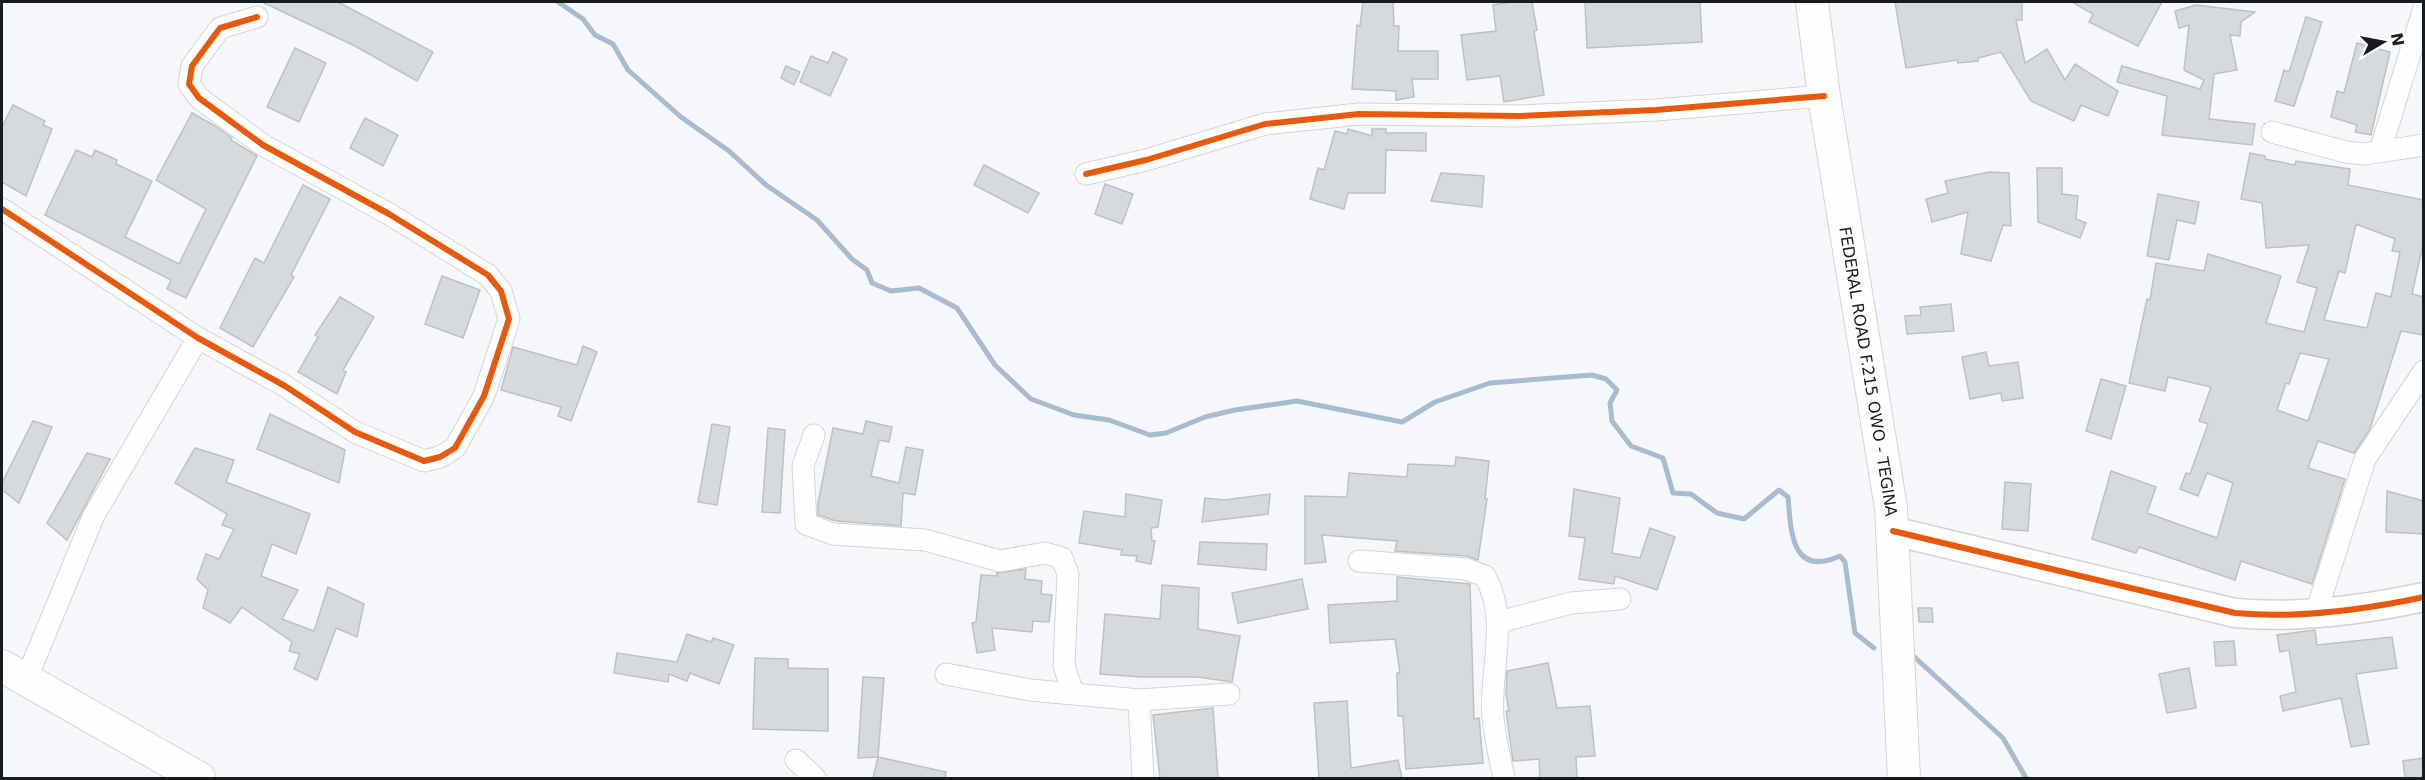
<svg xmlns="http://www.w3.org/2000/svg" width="2425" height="780" viewBox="0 0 2425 780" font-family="'DejaVu Sans',sans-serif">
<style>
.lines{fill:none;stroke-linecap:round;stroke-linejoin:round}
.stream{stroke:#a7bcd1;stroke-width:5}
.building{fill:#d6dadd;stroke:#bdc1c4;stroke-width:1.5;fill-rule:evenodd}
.street-casing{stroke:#d1d5d8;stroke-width:23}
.secondary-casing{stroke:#d1d5d8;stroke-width:31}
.primary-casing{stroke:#d1d5d8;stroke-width:34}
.street{stroke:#fefefe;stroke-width:21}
.secondary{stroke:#fefefe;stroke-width:28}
.primary{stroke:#fefefe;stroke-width:32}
.cycleway-casing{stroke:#fff;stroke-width:10}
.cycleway{stroke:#e8590c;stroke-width:6}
.labels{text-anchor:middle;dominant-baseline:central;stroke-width:4.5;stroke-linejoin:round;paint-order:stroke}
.street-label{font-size:16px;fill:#171c21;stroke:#fff}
</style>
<rect width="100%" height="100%" fill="#f5f7fa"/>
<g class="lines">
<g class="stream">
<path d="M 558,2 L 583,19 L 595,35 L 613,44 L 628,70 L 681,117 L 729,151 L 766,185 L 817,220 L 852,259 L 867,270 L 872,283 L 891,291 L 919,288 L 957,308 L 995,365 L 1031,399 L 1074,415 L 1109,420 L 1150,435 L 1166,433 L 1205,417 L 1235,410 L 1297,401 L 1402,422 L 1435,402 L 1490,383 L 1592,375 L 1606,379 L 1617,390 L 1610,403 L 1612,421 L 1631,446 L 1663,458 L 1673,493 L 1691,494 L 1717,513 L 1744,519 L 1779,490 L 1788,497 C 1791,531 1791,578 1840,556 L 1845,562 L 1855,633 L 1874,648"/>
<path d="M 1910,653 L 2003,738 L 2026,778"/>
</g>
</g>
<g class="building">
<path d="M 262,2 L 338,2 L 433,52 L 417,81 L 355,46 Z"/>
<path d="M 1363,2 L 1393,2 L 1394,26 L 1399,26 L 1398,51 L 1438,51 L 1438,79 L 1412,79 L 1414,97 L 1396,100 L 1396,91 L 1352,89 L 1357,25 L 1360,26 Z"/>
<path d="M 1512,2 L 1532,2 L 1537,30 L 1534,31 L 1544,95 L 1504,102 L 1500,76 L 1467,80 L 1461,35 L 1496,31 L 1493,5 Z"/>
<path d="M 1585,2 L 1700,2 L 1702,42 L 1587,48 Z"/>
<path d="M 1895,2 L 2022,2 L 2022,20 L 2016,20 L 2025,63 L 2047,49 L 2065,80 L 2075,64 L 2118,91 L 2108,116 L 2081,105 L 2074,121 L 2031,101 L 2001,52 L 1978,58 L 1978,61 L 1958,63 L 1957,60 L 1906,68 Z"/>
<path d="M 2072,2 L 2162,2 L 2138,46 L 2089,22 L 2093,14 Z"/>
<path d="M 2196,5 L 2255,12 L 2241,22 L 2240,36 L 2230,35 L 2237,70 L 2214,74 L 2209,119 L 2255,124 L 2252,145 L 2162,135 L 2167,96 L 2117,82 L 2122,66 L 2200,89 L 2204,80 L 2184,70 L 2189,25 L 2179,28 L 2175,11 Z"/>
<path d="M 2306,17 L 2322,22 L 2294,106 L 2275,101 L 2284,70 L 2289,72 Z"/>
<path d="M 2357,43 L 2390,52 L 2371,135 L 2355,132 L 2357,125 L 2331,117 L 2337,91 L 2344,93 Z"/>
<path d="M 295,48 L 326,63 L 299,122 L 267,107 Z"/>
<path d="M 833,52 L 847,59 L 830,96 L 800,82 L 811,56 L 828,63 Z"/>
<path d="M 786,66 L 800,72 L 794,85 L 781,78 Z"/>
<path d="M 13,105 L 45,121 L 43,125 L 52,129 L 26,196 L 2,182 L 2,127 Z"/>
<path d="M 192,113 L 215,126 L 232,138 L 231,140 L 257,156 L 186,298 L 167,289 L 171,280 L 45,215 L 76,150 L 92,157 L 95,150 L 117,160 L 116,164 L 152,181 L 125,237 L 179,264 L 206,209 L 156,180 Z"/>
<path d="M 365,118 L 398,135 L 383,166 L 350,148 Z"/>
<path d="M 1348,129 L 1372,136 L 1372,129 L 1386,129 L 1386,133 L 1426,133 L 1426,151 L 1386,150 L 1385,193 L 1348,193 L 1344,209 L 1310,199 L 1318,168 L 1324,170 L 1335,131 L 1347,134 Z"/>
<path d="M 2250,153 L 2265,156 L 2265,159 L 2295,165 L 2296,161 L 2350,169 L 2348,185 L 2424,200 L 2424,240 L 2412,294 L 2424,297 L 2424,335 L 2401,331 L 2370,429 L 2354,453 L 2318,441 L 2308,468 L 2345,479 L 2312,584 L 2241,561 L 2235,580 L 2139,547 L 2136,553 L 2092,539 L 2111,471 L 2156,487 L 2147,513 L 2217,538 L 2233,483 L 2207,473 L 2198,496 L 2180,489 L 2186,473 L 2190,474 L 2208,424 L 2199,421 L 2211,387 L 2168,377 L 2165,391 L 2129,383 L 2147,299 L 2150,300 L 2156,263 L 2204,271 L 2208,254 L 2281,276 L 2266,323 L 2304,332 L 2317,288 L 2297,282 L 2309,245 L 2266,248 L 2262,203 L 2241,199 ZM 2356,224 L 2395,239 L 2392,251 L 2400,252 L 2391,297 L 2376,293 L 2367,328 L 2324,320 L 2339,271 L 2345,273 ZM 2300,353 L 2329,359 L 2308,421 L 2277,410 L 2286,383 L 2289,384 Z"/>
<path d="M 984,165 L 1039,193 L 1028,213 L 974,185 Z"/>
<path d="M 2037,168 L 2062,168 L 2062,194 L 2078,196 L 2076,219 L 2086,223 L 2080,238 L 2038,222 Z"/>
<path d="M 1989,172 L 2009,173 L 2011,226 L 2003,225 L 1991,261 L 1961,254 L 1968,212 L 1932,222 L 1926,199 L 1948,193 L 1945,181 Z"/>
<path d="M 1441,173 L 1484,176 L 1482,207 L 1431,201 Z"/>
<path d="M 1105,184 L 1133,194 L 1122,224 L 1095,214 Z"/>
<path d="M 303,185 L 330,199 L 291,275 L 294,277 L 253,347 L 220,328 L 255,258 L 264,263 Z"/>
<path d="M 2158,194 L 2199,202 L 2195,224 L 2177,220 L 2169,260 L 2147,256 Z"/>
<path d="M 442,276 L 480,290 L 463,338 L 425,324 Z"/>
<path d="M 340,297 L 374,317 L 343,370 L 346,372 L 337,394 L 298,372 L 318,337 L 315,335 Z"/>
<path d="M 1951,304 L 1954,331 L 1907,334 L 1905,316 L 1921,315 L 1920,307 Z"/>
<path d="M 583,346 L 597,352 L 571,421 L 558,416 L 561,407 L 501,390 L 513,347 L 577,365 Z"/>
<path d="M 1986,352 L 1989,366 L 2018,362 L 2023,398 L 2002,401 L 2001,393 L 1970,399 L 1962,357 Z"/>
<path d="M 2101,379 L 2126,386 L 2111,439 L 2086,431 Z"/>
<path d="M 270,414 L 345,450 L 339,483 L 257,449 Z"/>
<path d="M 33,421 L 52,427 L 19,503 L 2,490 L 2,483 Z"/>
<path d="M 866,421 L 892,427 L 889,442 L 879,440 L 871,476 L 899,483 L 906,447 L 923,450 L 915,495 L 903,493 L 901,526 L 836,521 L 818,515 L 818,503 L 833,428 L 863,434 Z"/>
<path d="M 712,424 L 730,427 L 717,505 L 698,502 Z"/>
<path d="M 768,428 L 785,430 L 780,513 L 762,512 Z"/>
<path d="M 195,448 L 234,460 L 226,482 L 310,514 L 296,554 L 272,544 L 261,576 L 298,590 L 282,619 L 314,631 L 328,587 L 364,604 L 357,637 L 336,628 L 317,680 L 294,669 L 300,654 L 289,651 L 292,642 L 242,607 L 230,623 L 203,608 L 208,590 L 197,579 L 206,554 L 219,559 L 234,529 L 222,525 L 227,514 L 175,483 Z"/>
<path d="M 87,453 L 110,459 L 67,540 L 47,523 Z"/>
<path d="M 1456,457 L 1489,461 L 1485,499 L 1487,499 L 1478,560 L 1467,556 L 1395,551 L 1397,541 L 1322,535 L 1326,562 L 1305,564 L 1305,496 L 1347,497 L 1349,473 L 1407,477 L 1408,464 L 1455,466 Z"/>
<path d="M 2005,482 L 2031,484 L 2028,531 L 2002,529 Z"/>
<path d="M 1574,489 L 1620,498 L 1612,553 L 1640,558 L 1650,528 L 1675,537 L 1657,590 L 1615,576 L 1614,584 L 1579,579 L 1585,538 L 1569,536 Z"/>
<path d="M 2387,491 L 2424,501 L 2424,534 L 2386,532 Z"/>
<path d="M 1126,494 L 1162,500 L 1158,527 L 1151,528 L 1152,541 L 1155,541 L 1151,564 L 1136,561 L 1137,556 L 1121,555 L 1122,550 L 1079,543 L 1084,511 L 1125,517 Z"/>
<path d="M 1270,494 L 1268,514 L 1202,522 L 1205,498 L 1224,500 Z"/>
<path d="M 1200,542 L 1267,544 L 1266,570 L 1198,564 Z"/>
<path d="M 1026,569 L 1025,579 L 1042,581 L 1041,594 L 1052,595 L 1049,622 L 1033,621 L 1032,632 L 992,628 L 995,650 L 977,653 L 972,623 L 976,622 L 981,575 L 997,576 L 997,573 Z"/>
<path d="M 1397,577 L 1470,584 L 1474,719 L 1479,718 L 1483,763 L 1406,769 L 1403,716 L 1398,716 L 1397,673 L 1400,673 L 1395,639 L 1330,643 L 1328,605 L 1397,601 Z"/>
<path d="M 1302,579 L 1308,609 L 1238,623 L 1232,593 Z"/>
<path d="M 1162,585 L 1199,588 L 1198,629 L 1240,636 L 1232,682 L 1197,677 L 1141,677 L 1100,674 L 1105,614 L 1160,619 Z"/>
<path d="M 1918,608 L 1932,608 L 1933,622 L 1919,622 Z"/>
<path d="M 2315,630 L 2317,645 L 2392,637 L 2397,668 L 2356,674 L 2369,744 L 2351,747 L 2341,698 L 2283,711 L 2280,696 L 2296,692 L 2289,650 L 2280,652 L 2277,635 Z"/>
<path d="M 687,634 L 711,642 L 713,638 L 734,645 L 719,684 L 690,673 L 687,681 L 669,674 L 668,682 L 614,673 L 617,653 L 677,662 Z"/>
<path d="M 2234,641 L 2236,665 L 2216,666 L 2214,642 Z"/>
<path d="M 755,658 L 788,659 L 788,668 L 828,669 L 828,731 L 753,729 Z"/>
<path d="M 1548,663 L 1557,708 L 1590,706 L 1595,756 L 1576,757 L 1577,778 L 1540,778 L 1539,759 L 1513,761 L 1506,711 L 1509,711 L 1506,694 L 1507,671 Z"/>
<path d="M 2189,668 L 2196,708 L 2167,713 L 2159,674 Z"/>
<path d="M 863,677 L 884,678 L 878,757 L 858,758 Z"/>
<path d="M 1347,701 L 1351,768 L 1398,760 L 1402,778 L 1319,778 L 1314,703 Z"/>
<path d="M 1213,708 L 1218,778 L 1160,778 L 1153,715 Z"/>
<path d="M 878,757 L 946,772 L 945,778 L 873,778 Z"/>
<path d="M 2422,758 L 2424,778 L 2405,778 L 2403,761 Z"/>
</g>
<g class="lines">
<defs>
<g id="street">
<path d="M 2272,132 L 2346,152 L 2364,154 L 2424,145"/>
<path d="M 2380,151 L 2424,8"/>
<path d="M 1086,174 L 1146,160 L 1265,124 L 1359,114 L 1520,116 L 1656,110 L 1824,96"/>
<path d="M 2,209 L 198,338 L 285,386 L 355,432 L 424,461 L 440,457 L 455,448 L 484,396 L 509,319 L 501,291 L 488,275 L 389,214 L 263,145 L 199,98 L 189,84 L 192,66 L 220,28 L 257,17"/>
<path d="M 814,435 L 803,466 L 806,524 L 833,534 L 925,540 L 1000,561 L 1045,553 L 1062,558 L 1068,574 L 1064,666 L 1073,693"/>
<path d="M 1359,561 L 1466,569 L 1485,576 C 1510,621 1489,669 1493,718 C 1495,738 1500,759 1504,778"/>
<path d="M 2316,613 L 2365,459 L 2424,371"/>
<path d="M 1499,622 L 1571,603 L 1620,599"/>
<path d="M 946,674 L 1030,690 L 1139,700 L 1229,694"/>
<path d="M 26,680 L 94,515 L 198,338"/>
<path d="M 1139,700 L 1143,778"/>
<path d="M 796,760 L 815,778"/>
</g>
<path id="secondary" d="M 1893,531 L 2235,613 C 2298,619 2363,610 2424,597"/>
<g id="primary">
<path id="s1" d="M 1812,2 L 1824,96 L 1891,508 L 1904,778"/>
<path d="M 2,666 L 199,778"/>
</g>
</defs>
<use href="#street" class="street-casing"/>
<use href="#secondary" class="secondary-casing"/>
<use href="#primary" class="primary-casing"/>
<use href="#street" class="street"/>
<use href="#secondary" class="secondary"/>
<use href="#primary" class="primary"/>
<defs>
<g id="cycleway">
<path d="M 1086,174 L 1146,160 L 1265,124 L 1359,114 L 1520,116 L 1656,110 L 1824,96"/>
<path d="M 2,209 L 198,338 L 285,386 L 355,432 L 424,461 L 440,457 L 455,448 L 484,396 L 509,319 L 501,291 L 488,275 L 389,214 L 263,145 L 199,98 L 189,84 L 192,66 L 220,28 L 257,17"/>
<path d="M 1893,531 L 2235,613 C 2298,619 2363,610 2424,597"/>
</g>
</defs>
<use href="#cycleway" class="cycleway-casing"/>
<use href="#cycleway" class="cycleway"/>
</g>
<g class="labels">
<g class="street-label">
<text stroke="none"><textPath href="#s1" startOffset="374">FEDERAL ROAD F.215 OWO - TEGINA</textPath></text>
</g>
</g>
<rect width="2425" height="780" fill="none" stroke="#171c21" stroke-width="6"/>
<g transform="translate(2383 42) rotate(80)" stroke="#ffffff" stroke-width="4.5" paint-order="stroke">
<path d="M0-4.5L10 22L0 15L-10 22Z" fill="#171c21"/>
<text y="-9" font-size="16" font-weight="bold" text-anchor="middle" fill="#171c21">N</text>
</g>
</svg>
